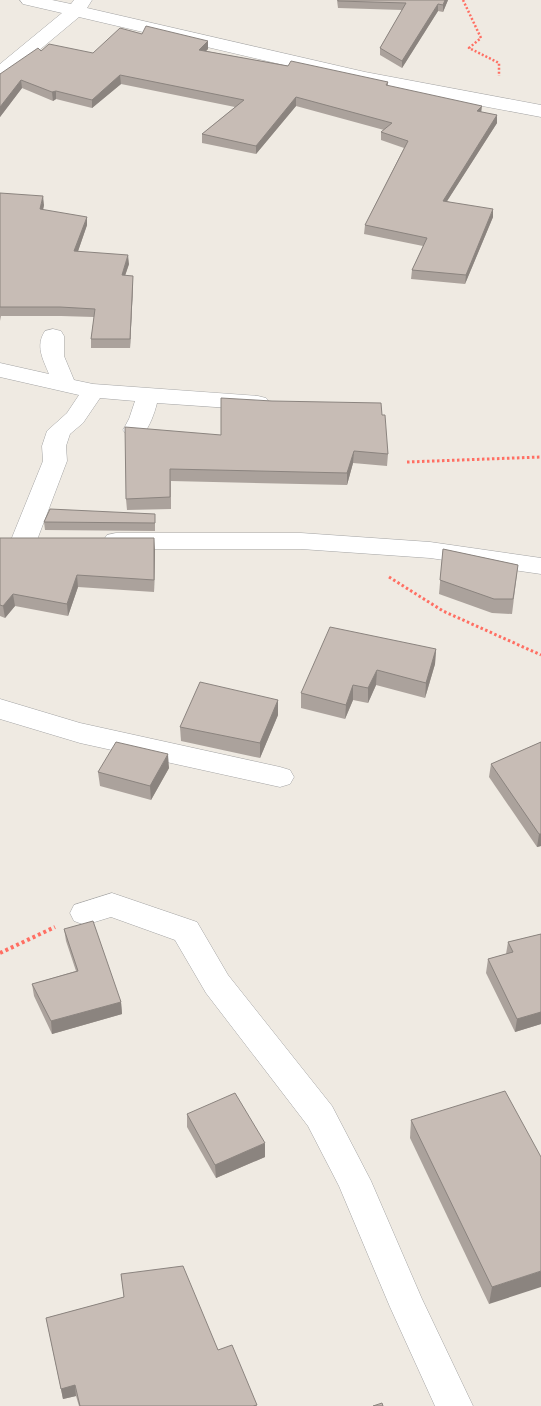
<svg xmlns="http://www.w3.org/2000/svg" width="541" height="1406" viewBox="0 0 541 1406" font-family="Figtree,sans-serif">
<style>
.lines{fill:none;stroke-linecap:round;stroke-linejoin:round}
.street-casing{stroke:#a4a4a4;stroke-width:1}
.path-far2{stroke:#ff6f63;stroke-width:2.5;stroke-dasharray:2 2;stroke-linecap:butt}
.path-far1{stroke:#ff6f63;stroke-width:3;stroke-dasharray:2.5 2.5;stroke-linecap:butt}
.path{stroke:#ff6f63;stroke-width:4;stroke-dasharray:3 3;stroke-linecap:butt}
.street{fill:#fff;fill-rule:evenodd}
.wall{fill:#aba29c}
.shaded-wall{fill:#8b847f}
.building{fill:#c7bcb5;stroke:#8b847f}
</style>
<rect width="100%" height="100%" fill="#efeae2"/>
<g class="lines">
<defs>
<g id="street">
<path d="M 20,0 L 52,0 L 71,4 L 74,0 L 92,0 L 87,8 L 365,72 L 541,105 L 541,117 L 365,84 L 79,17 L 7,77 L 0,79 L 0,64 L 62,13 L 23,4 Z"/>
<path d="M 53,329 L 61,331 L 64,336 L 64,356 L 74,380 L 93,384 L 258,396 L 266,398 L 270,403 L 266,408 L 258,410 L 157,403 C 154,415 150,425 143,435 L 135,437 L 127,435 L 123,430 L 129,419 L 135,401 L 100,398 L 83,423 L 70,434 L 66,446 L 67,461 L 37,540 L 33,546 L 24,548 L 15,546 L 11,540 L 43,461 L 42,446 L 47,431 L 67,413 L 79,395 L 0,377 L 0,363 L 49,374 C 43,359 35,346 45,331 Z"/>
<path d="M 116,533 L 301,533 L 430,542 L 541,558 L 541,574 L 430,558 L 301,549 L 116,549 L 107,547 L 103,541 L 107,535 Z"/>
<path d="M 0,699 L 80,723 L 280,767 L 290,770 L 294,777 L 290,784 L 280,787 L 80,743 L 0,719 Z"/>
<path d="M 112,893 L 197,922 L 228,975 L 332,1106 L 371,1181 L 422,1299 L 473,1406 L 435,1406 L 390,1307 L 339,1186 L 308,1126 L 206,993 L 175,940 L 111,917 L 85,925 L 74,921 L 70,913 L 74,905 Z"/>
</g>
</defs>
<use href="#street" class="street-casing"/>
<path class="path-far2" d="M 463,0 L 481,38 L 469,48 L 499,63 L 499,76"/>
<g class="path-far1">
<path d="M 407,462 L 541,457"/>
<path d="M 389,577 L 443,611 L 541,655"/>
</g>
<path class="path" d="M 0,953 L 55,927"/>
<use href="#street" class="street"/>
</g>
<g class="wall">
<path d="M 337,0 L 448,0 L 443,12 L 438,11 L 402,68 L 380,55 L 380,48 L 402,10 L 338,8 Z"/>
<path d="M 208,49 L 206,51 L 288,66 L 388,82 L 388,86 L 481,112 L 497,115 L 497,123 L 447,201 L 493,217 L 465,284 L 411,279 L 412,270 L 423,246 L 364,234 L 365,225 L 404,148 L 381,140 L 381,132 L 384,130 L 296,106 L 256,154 L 202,143 L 202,134 L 235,107 L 121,84 L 92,108 L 56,99 L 53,101 L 22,88 L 0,117 L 0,74 L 41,51 L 93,53 Z"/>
<path d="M 0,193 L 44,205 L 43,210 L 87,225 L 78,251 L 129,264 L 125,276 L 133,285 L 130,348 L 91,348 L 91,339 L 94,317 L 61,316 L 1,316 L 0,321 Z"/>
<path d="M 382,415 L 388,454 L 387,466 L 353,463 L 347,485 L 171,481 L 171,509 L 127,510 L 126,499 L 221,435 Z"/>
<path d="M 155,514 L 155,531 L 45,530 L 44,522 Z"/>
<path d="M 0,538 L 155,550 L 154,592 L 78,587 L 68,616 L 15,606 L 5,618 L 0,616 Z"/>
<path d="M 443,549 L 518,565 L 512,614 L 492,613 L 439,594 Z"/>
<path d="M 436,649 L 435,664 L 425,698 L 376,685 L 368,703 L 353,700 L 345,719 L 301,708 L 301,693 Z"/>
<path d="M 278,700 L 278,715 L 260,758 L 181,741 L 180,727 Z"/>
<path d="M 541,742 L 541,846 L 537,847 L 489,777 L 491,764 Z"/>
<path d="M 169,768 L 151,800 L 100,786 L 98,772 Z"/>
<path d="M 64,929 L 121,1002 L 122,1014 L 52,1034 L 34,996 L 32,984 L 76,971 L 66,941 Z"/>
<path d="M 541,934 L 541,1024 L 515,1032 L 486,973 L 488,959 L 506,954 L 508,942 Z"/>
<path d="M 187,1114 L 265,1157 L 216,1178 L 187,1127 Z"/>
<path d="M 411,1120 L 541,1157 L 489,1304 L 410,1138 Z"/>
<path d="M 121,1274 L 218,1350 L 257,1406 L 79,1406 L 76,1396 L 63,1399 L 46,1318 L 124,1297 Z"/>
</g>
<g class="shaded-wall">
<path d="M 445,0 L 448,0 L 443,12 L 443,5 Z"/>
<path d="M 438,4 L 438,11 L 402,68 L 402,61 Z"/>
<path d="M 208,41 L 208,49 L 199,58 L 199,50 Z"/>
<path d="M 120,75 L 121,84 L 92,108 L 92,100 Z"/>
<path d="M 21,80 L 22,88 L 0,117 L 0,107 Z"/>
<path d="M 56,91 L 56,99 L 53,101 L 52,92 Z"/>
<path d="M 296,97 L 296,106 L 256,154 L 256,146 Z"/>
<path d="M 482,106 L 481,114 L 477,111 Z"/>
<path d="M 497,115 L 497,123 L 442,209 L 443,201 Z"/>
<path d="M 43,196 L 44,205 L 41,218 L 40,209 Z"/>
<path d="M 493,209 L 493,217 L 465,284 L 466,275 Z"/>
<path d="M 87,217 L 87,225 L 75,260 L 74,251 Z"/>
<path d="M 128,255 L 129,264 L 122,284 L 122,275 Z"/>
<path d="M 133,276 L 133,285 L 130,348 L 130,339 Z"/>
<path d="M 354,451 L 353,463 L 347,485 L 347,473 Z"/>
<path d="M 154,538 L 155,550 L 154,592 Z"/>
<path d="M 77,575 L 78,587 L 68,616 L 67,604 Z"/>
<path d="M 13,594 L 15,606 L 5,618 L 3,606 Z"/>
<path d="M 436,649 L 435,664 L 425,698 L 426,683 Z"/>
<path d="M 377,670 L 376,685 L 368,703 L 368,688 Z"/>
<path d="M 353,685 L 353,700 L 345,719 L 346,705 Z"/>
<path d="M 278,700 L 278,715 L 260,758 L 260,743 Z"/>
<path d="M 168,754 L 169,768 L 151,800 L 150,786 Z"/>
<path d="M 539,834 L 541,834 L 541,846 L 537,847 Z"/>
<path d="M 121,1002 L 122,1014 L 52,1034 L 51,1021 Z"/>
<path d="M 541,1012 L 541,1024 L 515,1032 L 517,1019 Z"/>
<path d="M 265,1143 L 265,1157 L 216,1178 L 215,1165 Z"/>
<path d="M 541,1271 L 541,1287 L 489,1304 L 492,1287 Z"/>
<path d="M 75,1385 L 76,1396 L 63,1399 L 61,1389 Z"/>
</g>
<g class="building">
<path d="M 338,0 L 445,0 L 443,5 L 438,4 L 402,61 L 380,48 L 406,3 L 338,1 Z"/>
<path d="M 146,26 L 208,41 L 199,50 L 288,66 L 291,61 L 388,82 L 386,85 L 482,106 L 477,111 L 497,115 L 443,201 L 493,209 L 466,275 L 412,270 L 427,238 L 365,225 L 408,141 L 381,132 L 392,123 L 296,97 L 256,146 L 202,134 L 244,100 L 120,75 L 92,100 L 56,91 L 52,92 L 21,80 L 0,107 L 0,74 L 38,48 L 41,51 L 49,44 L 93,53 L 120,28 L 142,34 Z"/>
<path d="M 0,193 L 43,196 L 40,209 L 87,217 L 74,251 L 128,255 L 122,275 L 133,276 L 130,339 L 91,339 L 95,309 L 60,307 L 0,307 Z"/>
<path d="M 221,398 L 272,401 L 381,403 L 382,415 L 385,415 L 388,454 L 354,451 L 347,473 L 170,469 L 170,497 L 126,499 L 125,427 L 221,435 Z"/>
<path d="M 50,509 L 155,514 L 155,523 L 44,522 Z"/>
<path d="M 0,538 L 154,538 L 154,580 L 77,575 L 67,604 L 13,594 L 3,606 L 0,605 Z"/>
<path d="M 443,549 L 518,565 L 513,599 L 494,599 L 440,580 Z"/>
<path d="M 330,627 L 436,649 L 426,683 L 377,670 L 368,688 L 353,685 L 346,705 L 301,693 Z"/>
<path d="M 200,682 L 278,700 L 260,743 L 180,727 Z"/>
<path d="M 116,742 L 168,754 L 150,786 L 98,772 Z"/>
<path d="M 541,742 L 541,834 L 539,834 L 491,764 Z"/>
<path d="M 93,921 L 121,1002 L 51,1021 L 32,984 L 78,971 L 64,929 Z"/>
<path d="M 541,934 L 541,1012 L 517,1019 L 488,959 L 513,952 L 508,942 Z"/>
<path d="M 505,1091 L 541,1157 L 541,1271 L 492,1287 L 411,1120 Z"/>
<path d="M 235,1093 L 265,1143 L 215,1165 L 187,1114 Z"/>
<path d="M 183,1266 L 218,1350 L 232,1345 L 257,1405 L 253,1406 L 80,1406 L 75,1385 L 61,1389 L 46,1318 L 124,1297 L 121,1274 Z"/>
<path d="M 382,1403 L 383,1406 L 373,1406 Z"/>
</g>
</svg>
